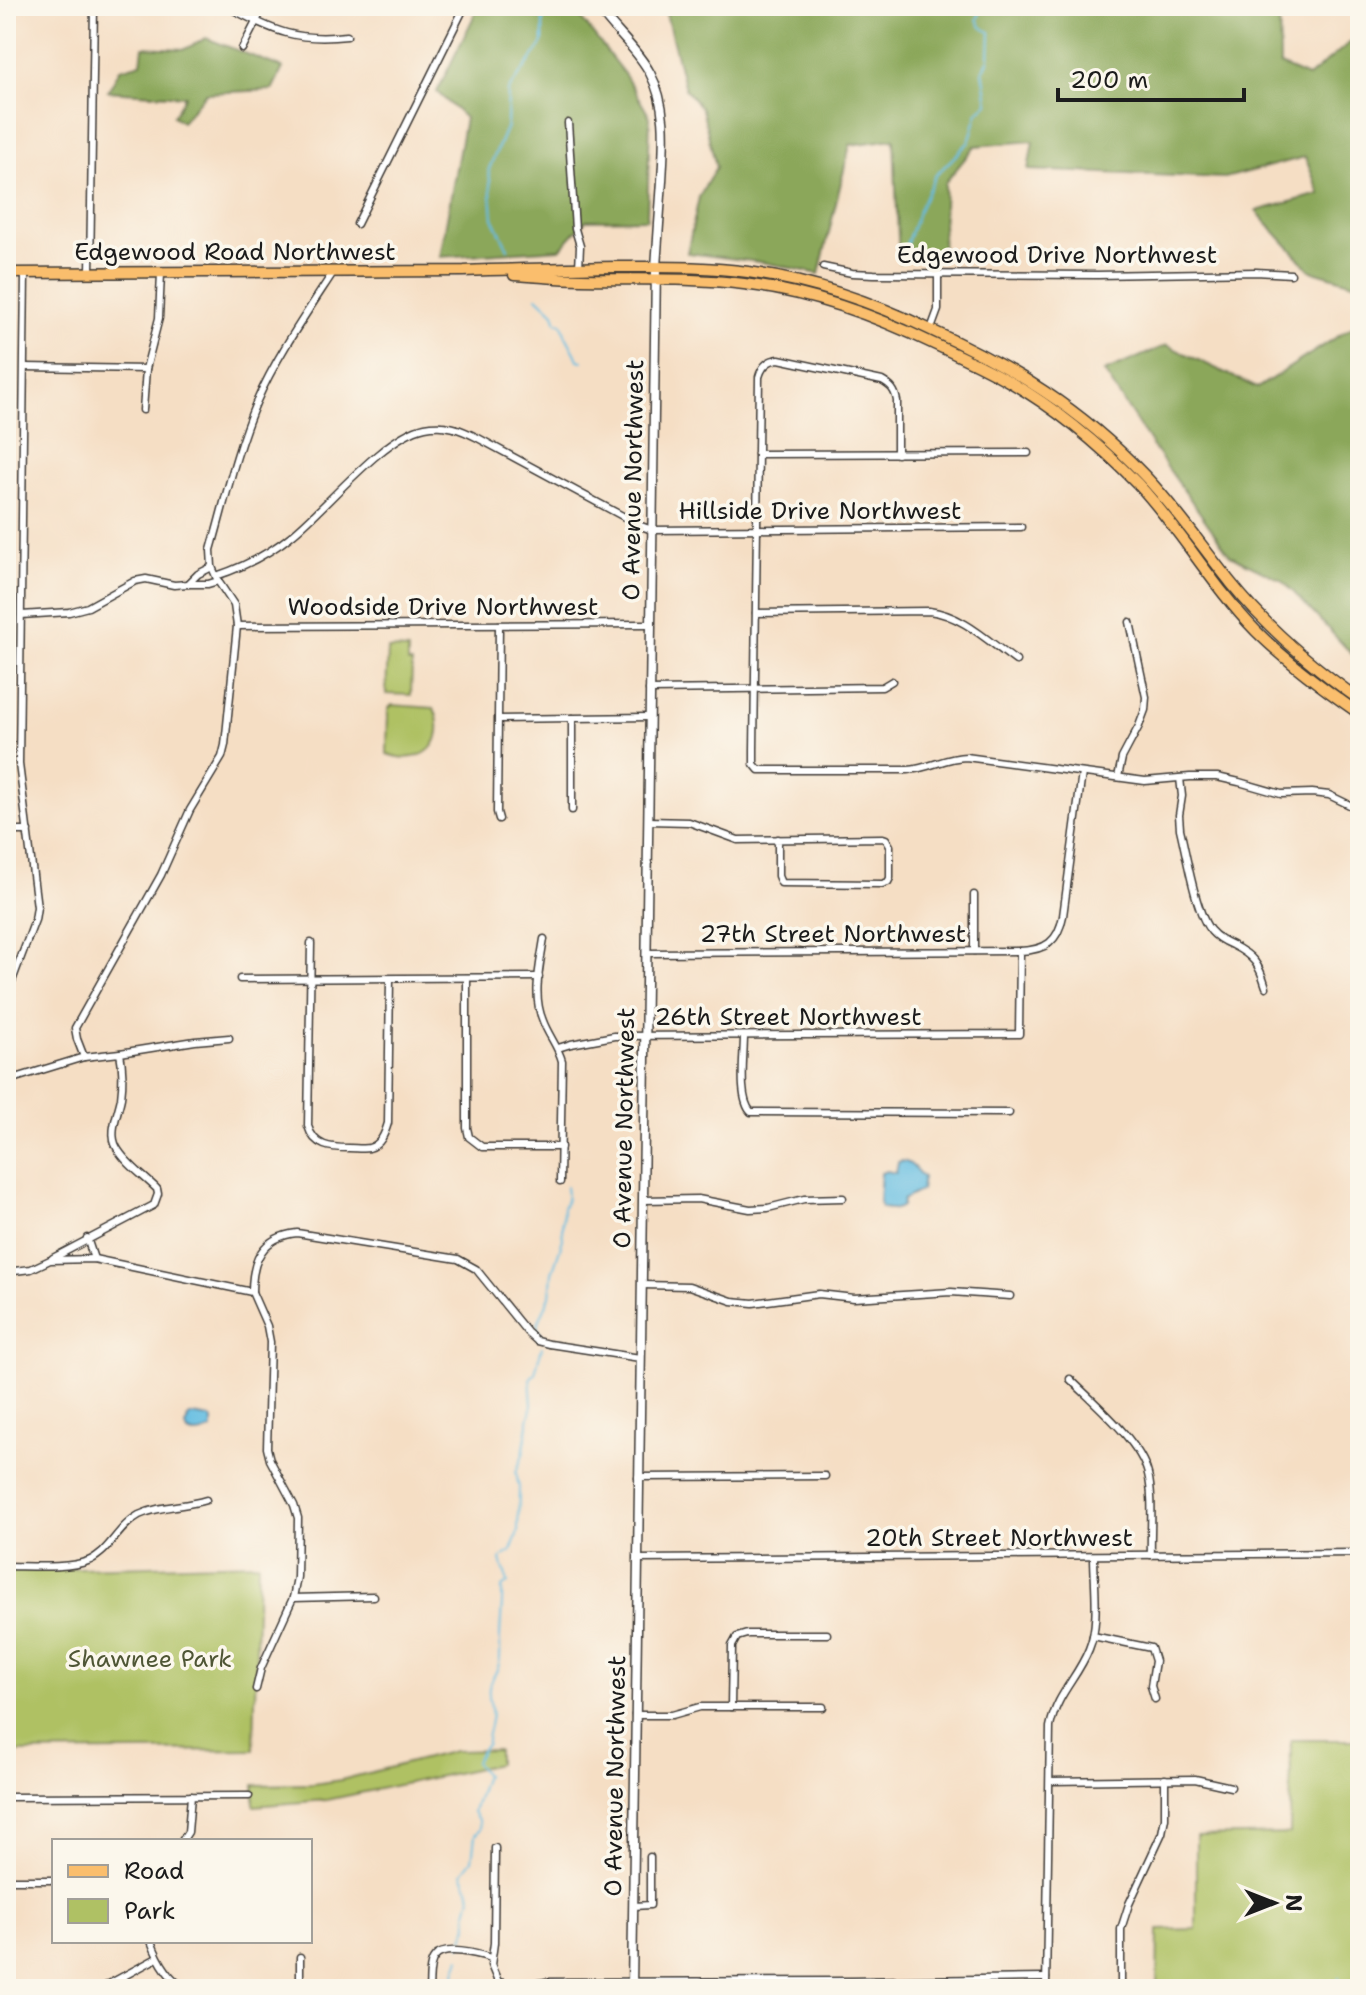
<svg xmlns="http://www.w3.org/2000/svg" width="1366" height="1995" viewBox="0 0 1366 1995" font-family="'Shantell Sans',sans-serif">
<style>
.green{fill:#afc164;stroke:#666e40;stroke-width:2}
.forest{fill:#8ba75a;stroke:#54623b;stroke-width:2}
.water{fill:#64bde2;stroke:#406c7f;stroke-width:2}
.lines{fill:none;stroke-linecap:round;stroke-linejoin:round}
.stream{stroke:#64bde2;stroke-width:2}
.minor-casing{stroke:#3d3935;stroke-width:9}
.tertiary-casing{stroke:#3d3935;stroke-width:11}
.primary-casing{stroke:#3d3935;stroke-width:13}
.minor{stroke:#fff;stroke-width:6}
.tertiary{stroke:#fff;stroke-width:8}
.primary{stroke:#fabe6d;stroke-width:10}
.labels{text-anchor:middle;dominant-baseline:central;stroke-width:7;stroke-linejoin:round;paint-order:stroke}
.street-label{font-size:24px;fill:#1c1c1c;stroke:#fbf7ec}
.park-label{font-size:24px;fill:#4f5635;stroke:#fbf7ec}
</style>
<rect width="100%" height="100%" fill="#fbf7ec"/>
<filter id="ink" filterUnits="userSpaceOnUse"><feTurbulence type="fractalNoise" baseFrequency=".0125" numOctaves="2"/><feDisplacementMap in="SourceGraphic" scale="16" xChannelSelector="R" yChannelSelector="G"/><feConvolveMatrix kernelMatrix="1 2 1 2 8 2 1 2 1" color-interpolation-filters="sRGB"/></filter>
<filter id="wash" filterUnits="userSpaceOnUse"><feTurbulence type="fractalNoise" baseFrequency=".006" numOctaves="4" result="noise"/><feDisplacementMap in="SourceGraphic" scale="32" xChannelSelector="R" yChannelSelector="G"/><feGaussianBlur stdDeviation="1.8" result="paint"/><feColorMatrix in="noise" values="0 0 0 0 0 0 0 0 0 0 0 0 0 0 0 0 0 1.4 0 .05"/><feComposite in="paint" operator="in"/></filter>
<g filter="url(#wash)">
<rect width="100%" height="100%" fill="#f5dec4"/>
<g class="green">
<path d="M 388,649 L 408,650 L 408,663 L 412,663 L 411,695 L 386,694 Z"/>
<path d="M 392,705 L 434,708 C 449,744 423,767 387,754 L 388,709 Z"/>
<path d="M 258,1563 L 254,1750 L 6,1752 L 6,1570 Z"/>
<path d="M 1291,1740 L 1360,1740 L 1360,1989 L 1157,1989 L 1158,1930 L 1196,1929 L 1196,1836 L 1290,1834 Z"/>
<path d="M 498,1750 L 498,1764 L 327,1800 L 254,1806 L 254,1785 L 313,1784 L 341,1780 L 454,1751 Z"/>
</g>
<g class="forest">
<path d="M 482,6 L 575,6 L 580,17 L 625,75 L 650,117 L 647,219 L 586,220 L 560,249 L 440,257 L 465,118 L 437,92 L 476,12 Z"/>
<path d="M 617,6 L 663,6 L 626,17 Z"/>
<path d="M 664,6 L 1279,6 L 1280,65 L 1308,77 L 1360,34 L 1360,285 L 1310,270 L 1256,211 L 1320,194 L 1305,157 L 1225,178 L 1028,170 L 1033,141 L 975,146 L 945,183 L 942,255 L 899,262 L 894,139 L 850,145 L 819,274 L 767,263 L 687,253 L 699,197 L 716,167 L 702,109 L 685,89 Z"/>
<path d="M 206,38 L 283,68 L 272,90 L 206,93 L 182,122 L 173,116 L 185,96 L 108,91 L 120,69 L 141,63 L 143,47 L 185,49 Z"/>
<path d="M 1360,322 L 1360,641 L 1352,654 L 1283,581 L 1230,555 L 1155,450 L 1104,372 L 1167,345 L 1257,388 Z"/>
</g>
<g class="water">
<path d="M 902,1161 C 912,1162 916,1171 923,1177 L 921,1190 L 903,1200 L 902,1206 C 896,1211 890,1209 882,1208 L 879,1201 L 881,1173 L 887,1171 L 896,1173 L 898,1162 Z"/>
<path d="M 192,1415 L 210,1418 L 212,1420 L 212,1429 C 205,1433 196,1436 188,1432 L 186,1427 L 188,1417 Z"/>
</g>
<g class="lines">
<g class="stream">
<path d="M 905,248 L 918,212 L 935,176 L 969,142 L 978,112 L 988,103 L 983,71 L 989,59 L 990,32 L 981,27 L 977,19 L 984,6"/>
<path d="M 508,249 L 493,218 L 489,169 L 507,126 L 508,91 L 543,43 L 543,12"/>
<path d="M 537,297 L 554,313 L 557,323 L 561,323 C 563,326 564,330 565,334 C 569,343 575,351 578,360 L 583,361"/>
<path d="M 543,1339 L 537,1326 L 550,1296 L 552,1273 L 563,1239 L 562,1229 L 563,1207 L 566,1202 L 567,1195 L 566,1187"/>
<path d="M 461,1946 L 468,1925 L 467,1912 L 471,1898 L 470,1892 L 462,1873 L 472,1860 L 475,1835 L 480,1829 L 479,1821 L 473,1812 L 485,1775 L 475,1762 L 482,1749 L 487,1744 C 486,1735 490,1729 491,1720 C 494,1709 487,1698 489,1688 C 490,1680 497,1673 499,1664 C 501,1656 500,1647 500,1639 C 500,1622 503,1605 502,1588 L 508,1583 L 501,1560 L 502,1557 L 511,1551 L 518,1532 L 519,1487 L 516,1473 L 523,1454 L 528,1425 L 528,1420 L 532,1405 L 530,1379 L 535,1373 L 542,1347"/>
<path d="M 456,1989 L 455,1973 L 460,1958"/>
<path d="M 1337,1989 L 1339,1986 L 1339,1977"/>
</g>
</g>
</g>
<g filter="url(#ink)">
<g class="lines">
<defs>
<g id="minor">
<path d="M 226,6 C 273,30 293,42 347,36"/>
<path d="M 242,49 L 264,6"/>
<path d="M 568,123 L 575,229 L 580,246 L 579,268"/>
<path d="M 357,224 L 465,6"/>
<path d="M 823,267 L 852,273 L 874,274 L 1098,275 L 1256,272 L 1291,274"/>
<path d="M 90,273 L 94,6"/>
<path d="M 931,329 L 938,310 L 938,274"/>
<path d="M 25,367 L 146,369"/>
<path d="M 143,410 L 146,369 L 159,318 L 161,273"/>
<path d="M 758,454 L 1028,453"/>
<path d="M 897,454 L 897,401 C 895,390 891,386 882,381 L 779,359 C 768,360 762,366 759,377 L 754,749 L 754,764 L 759,770 L 908,770 C 928,769 946,757 966,757 L 1145,781 L 1190,777 L 1217,777 L 1239,782 L 1281,794 L 1312,793 L 1329,795 L 1360,810"/>
<path d="M 216,576 C 243,567 269,554 292,535 C 327,507 383,436 425,427 C 446,423 460,429 478,438 L 641,526 L 652,530 L 1021,527"/>
<path d="M 188,584 L 208,584 L 218,581"/>
<path d="M 756,613 L 929,611 C 963,615 989,642 1016,661"/>
<path d="M 21,615 L 69,612 L 88,607 L 135,581 L 146,579 L 174,585 L 188,584 L 198,574 L 212,567"/>
<path d="M 237,626 L 650,624"/>
<path d="M 649,690 L 882,687 L 892,681"/>
<path d="M 499,719 L 649,717"/>
<path d="M 1118,777 L 1122,758 L 1139,726 L 1145,710 L 1146,697 L 1130,622"/>
<path d="M 1180,778 L 1182,796 L 1179,815 L 1180,829 C 1186,853 1196,915 1211,931 C 1216,937 1225,942 1232,945 C 1254,956 1259,964 1266,987"/>
<path d="M 572,810 L 572,718"/>
<path d="M 499,819 L 497,812 L 499,625"/>
<path d="M 648,821 L 689,822 L 738,840 L 883,838 L 886,839 L 890,846 L 890,878 L 888,882 L 882,884 L 781,883 L 778,876 L 778,839"/>
<path d="M 6,831 L 28,831"/>
<path d="M 544,939 C 540,965 532,996 543,1021 C 548,1035 558,1046 562,1061 L 560,1182"/>
<path d="M 311,943 L 308,1126 C 314,1147 331,1148 349,1148 C 355,1148 364,1149 369,1148 C 381,1145 385,1133 388,1123 L 390,979"/>
<path d="M 974,951 L 974,895"/>
<path d="M 646,953 L 1020,951"/>
<path d="M 467,978 L 467,1128 L 469,1137 L 482,1147 L 561,1147"/>
<path d="M 240,979 L 539,977"/>
<path d="M 6,997 L 35,920 L 37,907 L 19,764 L 25,273"/>
<path d="M 744,1036 C 744,1056 738,1099 751,1112 L 1009,1113"/>
<path d="M 558,1048 L 571,1044 L 614,1036 L 1019,1034 L 1020,951 C 1046,950 1058,942 1063,916 L 1082,773"/>
<path d="M 120,1053 L 195,1041 L 229,1038"/>
<path d="M 84,1057 L 77,1039 L 75,1028 L 161,875 L 190,810 L 222,757 L 225,745 L 237,626 L 234,605 L 218,581 L 212,567 L 211,550 C 225,501 236,450 256,403 C 276,357 306,314 334,271"/>
<path d="M 6,1081 L 84,1057 L 120,1053 C 123,1068 123,1083 121,1098 C 118,1114 108,1133 117,1148 C 126,1164 144,1176 157,1189 L 158,1194 L 154,1205 L 53,1258"/>
<path d="M 643,1200 L 698,1199 L 750,1209 L 768,1208 L 804,1199 L 843,1198"/>
<path d="M 87,1238 L 94,1259"/>
<path d="M 6,1272 L 31,1269 L 50,1260 L 94,1259 L 252,1292 L 267,1326 L 270,1342 L 267,1448 L 270,1460 L 294,1505 L 298,1518 L 297,1577 L 293,1598 L 261,1668 L 256,1689"/>
<path d="M 642,1285 L 689,1286 L 732,1301 L 753,1303 L 819,1294 L 854,1298 L 951,1292 L 1010,1296"/>
<path d="M 252,1292 C 252,1260 262,1237 297,1233 L 458,1259 L 476,1269 L 527,1332 L 537,1341 L 549,1344 L 640,1358"/>
<path d="M 1070,1379 C 1095,1404 1140,1441 1148,1474 C 1154,1498 1150,1530 1151,1555"/>
<path d="M 638,1477 L 825,1476"/>
<path d="M 638,1559 L 1360,1553"/>
<path d="M 6,1566 C 29,1566 68,1569 88,1561 C 94,1559 98,1555 103,1551 C 115,1539 124,1523 139,1515 C 160,1505 184,1507 206,1500"/>
<path d="M 293,1598 L 374,1596"/>
<path d="M 1093,1636 L 1151,1648 L 1155,1661 L 1151,1686 L 1155,1699"/>
<path d="M 731,1707 L 732,1646 L 737,1637 L 747,1634 L 827,1634"/>
<path d="M 635,1715 L 672,1715 L 700,1707 L 823,1707"/>
<path d="M 1050,1781 L 1195,1779 L 1231,1787"/>
<path d="M 6,1797 L 249,1796"/>
<path d="M 182,1841 L 188,1832 L 191,1796"/>
<path d="M 495,1848 L 494,1943 L 491,1965 L 501,1989"/>
<path d="M 6,1880 L 54,1880"/>
<path d="M 634,1906 L 650,1905 L 650,1857"/>
<path d="M 151,1941 C 158,1960 168,1979 186,1989"/>
<path d="M 300,1957 L 300,1989"/>
<path d="M 497,1982 L 503,1983 L 509,1989"/>
<path d="M 100,1989 L 157,1958"/>
<path d="M 429,1989 C 430,1980 428,1965 435,1957 C 445,1945 478,1954 491,1958"/>
<path d="M 520,1989 L 527,1985 L 546,1982 L 852,1981 L 1046,1978"/>
<path d="M 1046,1989 L 1050,1727 C 1057,1693 1077,1679 1089,1649 C 1100,1623 1094,1584 1094,1556"/>
<path d="M 1121,1989 L 1121,1929 L 1129,1904 L 1162,1833 L 1165,1818 L 1165,1779"/>
</g>
<path id="tertiary" d="M 597,6 C 613,30 636,47 650,73 C 668,107 664,144 662,181 C 660,210 658,238 656,267 L 632,1989"/>
<g id="primary">
<path d="M 6,273 L 464,271 C 516,269 569,268 621,267 C 663,267 706,266 748,272 C 812,281 873,302 931,330 C 1014,368 1080,408 1144,475 C 1176,508 1202,547 1231,583 C 1268,629 1312,666 1360,700"/>
<path d="M 514,275 C 536,276 558,279 581,279 C 635,280 690,277 744,284 C 811,292 874,315 934,344 C 960,356 986,368 1010,382 C 1057,409 1100,445 1138,484 C 1181,530 1212,586 1256,631 C 1287,662 1324,689 1360,714"/>
</g>
</defs>
<use href="#minor" class="minor-casing"/>
<use href="#tertiary" class="tertiary-casing"/>
<use href="#primary" class="primary-casing"/>
<use href="#minor" class="minor"/>
<use href="#tertiary" class="tertiary"/>
<use href="#primary" class="primary"/>
</g>
</g>
<g class="labels">
<g class="street-label">
<text x="235" y="252">Edgewood Road Northwest</text>
<text x="1057" y="255">Edgewood Drive Northwest</text>
<text transform="translate(633 480) rotate(-89)">O Avenue Northwest</text>
<text x="820" y="511">Hillside Drive Northwest</text>
<text x="443" y="607">Woodside Drive Northwest</text>
<text x="833" y="934">27th Street Northwest</text>
<text x="788" y="1017">26th Street Northwest</text>
<text transform="translate(624 1128) rotate(-89)">O Avenue Northwest</text>
<text x="999" y="1538">20th Street Northwest</text>
<text transform="translate(615 1776) rotate(-89)">O Avenue Northwest</text>
</g>
<g class="park-label">
<text x="150" y="1659">Shawnee Park</text>
</g>
</g>
<rect width="1366" height="1995" fill="none" stroke="#fbf7ec" stroke-width="32"/>
<rect x="52" y="1839" width="260" height="104" fill="#fbf7ec" stroke="#a29f99" stroke-width="2"/>
<rect x="68" y="1865" width="40" height="12" fill="#fabe6d" stroke="#a29f99" stroke-width="2"/>
<text x="124" y="1879" font-size="24" fill="#1c1c1c">Road</text>
<rect x="68" y="1899" width="40" height="24" fill="#afc164" stroke="#a29f99" stroke-width="2"/>
<text x="124" y="1919" font-size="24" fill="#1c1c1c">Park</text>
<g transform="translate(1274 1903) rotate(90)" stroke="#fbf7ec" stroke-width="6" paint-order="stroke">
<path d="M0-6L14 30L0 20L-14 30Z" fill="#1c1c1c"/>
<text y="-12" font-size="22" font-weight="bold" text-anchor="middle" fill="#1c1c1c">N</text>
</g>
<path d="M1058 88v12h186v-12" fill="none" stroke="#1c1c1c" stroke-width="4"/>
<text x="1070" y="88" font-size="24" fill="#1c1c1c" stroke="#fbf7ec" stroke-width="6" paint-order="stroke">200 m</text>
</svg>
